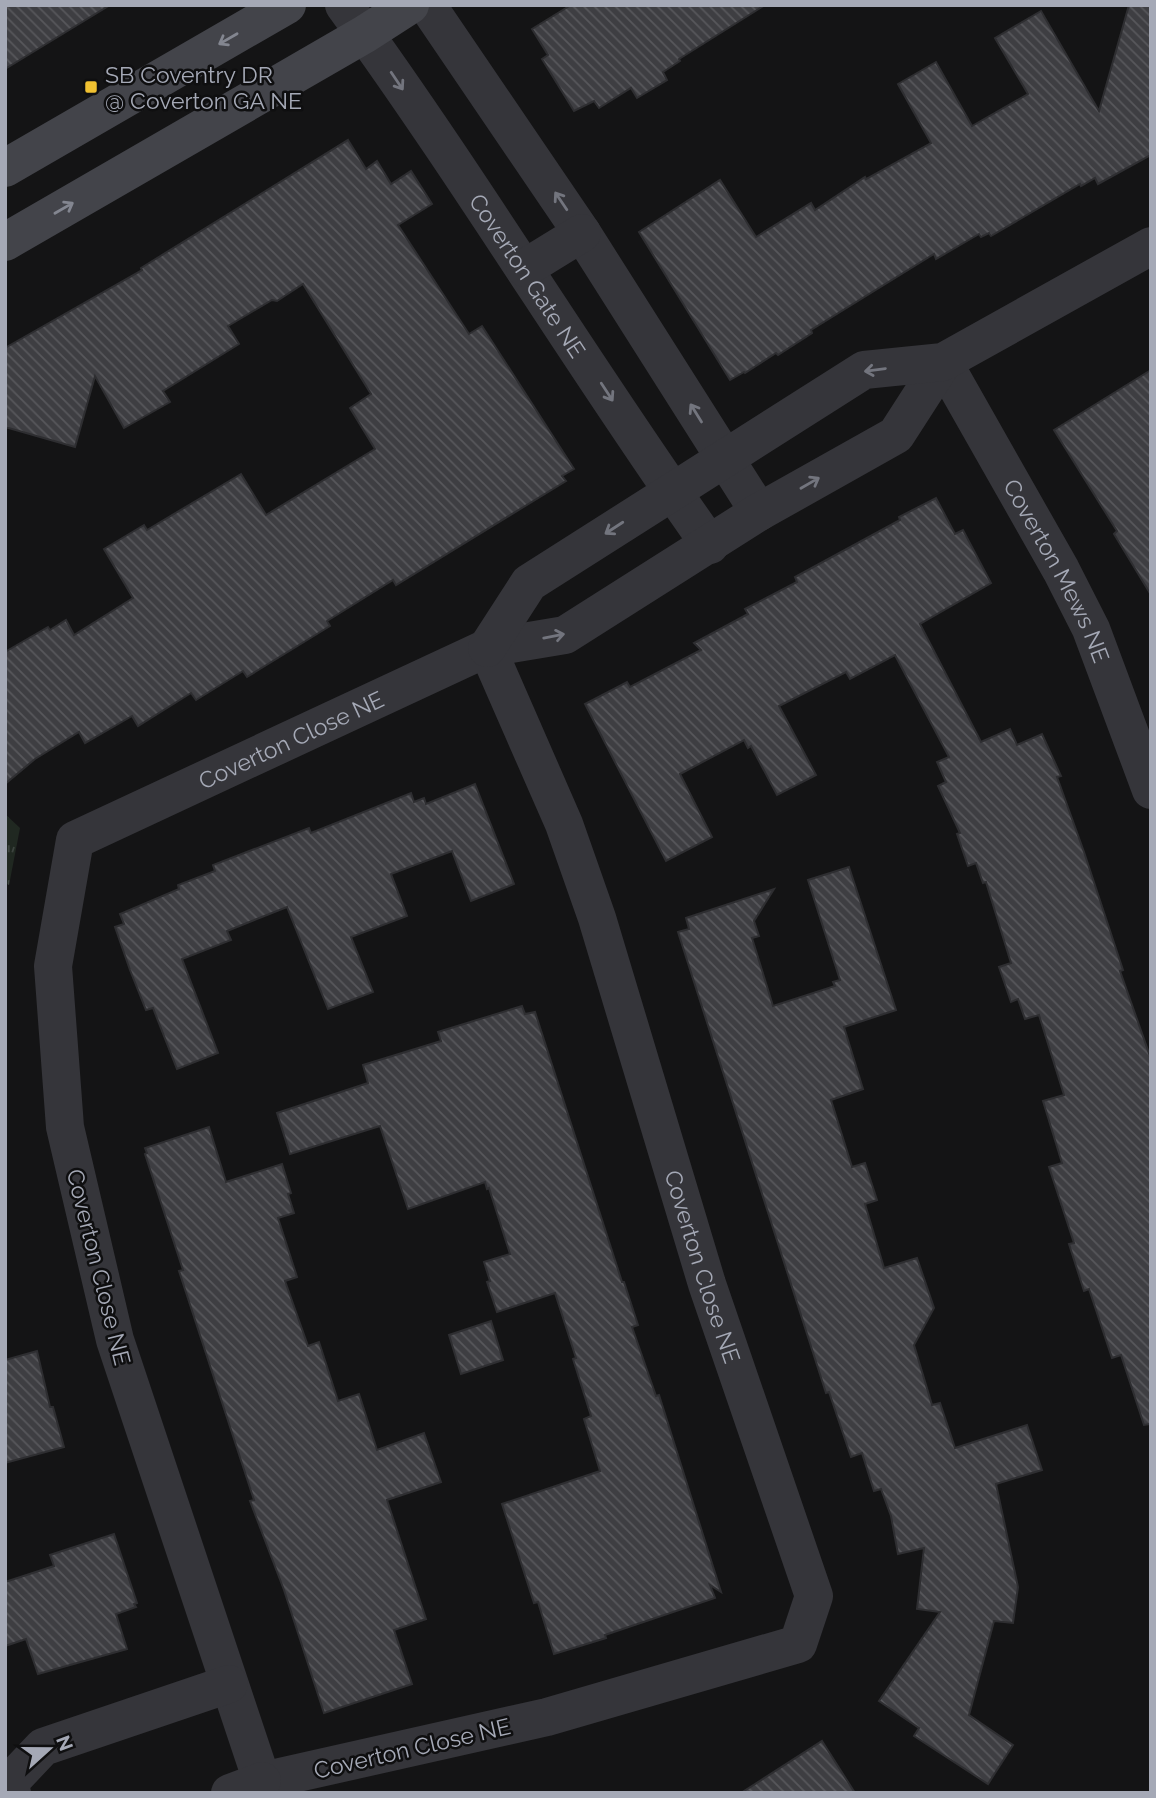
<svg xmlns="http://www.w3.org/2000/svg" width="1156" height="1798" viewBox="0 0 1156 1798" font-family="Raleway,sans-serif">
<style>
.park{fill:url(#park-tufts)}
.building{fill:url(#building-back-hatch);stroke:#2e2e31;stroke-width:2}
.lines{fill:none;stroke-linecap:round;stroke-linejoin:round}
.street{stroke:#35353a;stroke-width:38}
.secondary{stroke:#43444a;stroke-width:38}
.oneway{stroke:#838690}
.oneway2{stroke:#73757e}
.poi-dot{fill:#f0c131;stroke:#0f0f10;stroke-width:2.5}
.labels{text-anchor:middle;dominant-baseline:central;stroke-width:5;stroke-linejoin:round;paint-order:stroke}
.poi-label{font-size:23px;fill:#a5a9b6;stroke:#0f0f10;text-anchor:start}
.street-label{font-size:23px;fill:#a5a9b6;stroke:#0f0f10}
</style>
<defs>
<pattern id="park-tufts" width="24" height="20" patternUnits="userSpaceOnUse" patternTransform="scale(1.75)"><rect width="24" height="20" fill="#202821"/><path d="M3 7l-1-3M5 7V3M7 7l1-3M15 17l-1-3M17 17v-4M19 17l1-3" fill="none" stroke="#3d443f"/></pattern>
<pattern id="building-back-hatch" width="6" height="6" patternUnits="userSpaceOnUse" patternTransform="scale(1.75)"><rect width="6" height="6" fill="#3e3e42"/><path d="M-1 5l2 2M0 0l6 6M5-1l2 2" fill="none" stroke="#57575b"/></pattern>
</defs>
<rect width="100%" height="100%" fill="#141415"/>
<path class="park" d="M 5,814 L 20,828 L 9,885 L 5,883 Z"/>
<g class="building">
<path d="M 5,5 L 110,5 L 5,69 Z"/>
<path d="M 571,5 L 765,5 L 679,59 L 680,61 L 663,72 L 667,80 L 637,98 L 631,88 L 599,108 L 594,101 L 574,111 L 542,59 L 548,55 L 532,29 Z"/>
<path d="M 1129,5 L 1151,5 L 1151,155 L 1098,184 L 1095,178 L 1081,186 L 1080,184 L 991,236 L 989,233 L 981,237 L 979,234 L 936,259 L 934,254 L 811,330 L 812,333 L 778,355 L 776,353 L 745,373 L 744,372 L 730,380 L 639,232 L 720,180 L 756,237 L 811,203 L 815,210 L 865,177 L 866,179 L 931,143 L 898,84 L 936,62 L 972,126 L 1028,94 L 995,38 L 1041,11 L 1099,111 Z"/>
<path d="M 348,140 L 366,169 L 377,161 L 391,184 L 411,171 L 432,204 L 398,225 L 469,334 L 482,326 L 574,469 L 562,476 L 566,481 L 396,585 L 393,580 L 327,621 L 330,626 L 247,677 L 243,671 L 196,700 L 191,693 L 138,726 L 132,716 L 85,743 L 79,732 L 35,759 L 5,784 L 5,652 L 48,627 L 50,630 L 66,620 L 74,635 L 133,598 L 104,549 L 144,525 L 147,530 L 241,474 L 266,515 L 375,449 L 350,408 L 371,394 L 303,284 L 277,301 L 272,300 L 228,326 L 239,344 L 163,391 L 170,402 L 124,428 L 95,376 L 75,447 L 5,427 L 5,348 L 142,270 L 141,268 Z"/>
<path d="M 1151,370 L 1151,595 L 1114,534 L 1117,531 L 1054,430 Z"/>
<path d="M 936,498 L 955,534 L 963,530 L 991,583 L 920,624 L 981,742 L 1010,729 L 1017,745 L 1042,734 L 1061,776 L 1057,777 L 1084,852 L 1123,970 L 1120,971 L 1151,1059 L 1151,1424 L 1144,1425 L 1121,1355 L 1112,1358 L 1089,1289 L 1084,1291 L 1069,1244 L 1074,1243 L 1049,1167 L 1062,1163 L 1043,1101 L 1064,1095 L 1039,1015 L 1025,1019 L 1018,999 L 1011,1002 L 999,967 L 1011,963 L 986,882 L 983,883 L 976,863 L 968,866 L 957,834 L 960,833 L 938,786 L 946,782 L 937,762 L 949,757 L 895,655 L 850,679 L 846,672 L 779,706 L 816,775 L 777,795 L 751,746 L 748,748 L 744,740 L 680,774 L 712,837 L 666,861 L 585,704 L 627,682 L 630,687 L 701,650 L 694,643 L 748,614 L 745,609 L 797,582 L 795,577 L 900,520 L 899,517 Z"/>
<path d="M 475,784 L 514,884 L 471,901 L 452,851 L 391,874 L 407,916 L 351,937 L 373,992 L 328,1009 L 287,907 L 227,931 L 231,940 L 182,959 L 218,1053 L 177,1069 L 153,1008 L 146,1010 L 130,970 L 115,927 L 124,924 L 120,914 L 179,889 L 178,885 L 215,871 L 213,865 L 309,828 L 311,833 L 411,793 L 414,802 L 424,798 L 426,804 Z"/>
<path d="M 849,867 L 896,1010 L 844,1027 L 863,1089 L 831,1100 L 852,1167 L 865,1163 L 877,1200 L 865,1204 L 884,1268 L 917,1258 L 934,1308 L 914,1345 L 932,1405 L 940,1403 L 955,1448 L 1027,1425 L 1042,1470 L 996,1484 L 1018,1587 L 1013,1623 L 994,1621 L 969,1715 L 1013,1745 L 988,1784 L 914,1736 L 919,1728 L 879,1701 L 940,1612 L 917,1609 L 924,1548 L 898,1554 L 891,1516 L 881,1489 L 874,1491 L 862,1453 L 851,1457 L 829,1392 L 826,1393 L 678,932 L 689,929 L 686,918 L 774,889 L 754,921 L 759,936 L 752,938 L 773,1006 L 835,986 L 833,982 L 840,980 L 808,880 Z"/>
<path d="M 522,1006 L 525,1014 L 535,1012 L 622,1282 L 624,1282 L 638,1325 L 632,1327 L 656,1396 L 659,1395 L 721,1592 L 710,1585 L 715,1598 L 605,1635 L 606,1638 L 554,1654 L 538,1602 L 534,1603 L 502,1504 L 600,1471 L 584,1419 L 591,1416 L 573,1359 L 576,1358 L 555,1293 L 497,1312 L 487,1282 L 490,1281 L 484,1262 L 510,1254 L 489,1188 L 487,1189 L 485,1182 L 408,1209 L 380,1126 L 290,1154 L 277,1113 L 368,1083 L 363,1065 L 441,1041 L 438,1032 Z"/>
<path d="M 209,1127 L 226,1182 L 282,1164 L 291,1193 L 288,1194 L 294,1213 L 278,1218 L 297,1277 L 285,1281 L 308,1346 L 319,1342 L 338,1401 L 359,1394 L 377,1450 L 424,1433 L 441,1482 L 387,1500 L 426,1619 L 394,1630 L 412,1684 L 324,1713 L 284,1590 L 250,1501 L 254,1500 L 179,1271 L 183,1270 L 145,1154 L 147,1153 L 145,1148 Z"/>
<path d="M 491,1321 L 503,1360 L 461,1374 L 449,1335 Z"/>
<path d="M 37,1351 L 50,1407 L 53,1407 L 64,1447 L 5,1463 L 5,1360 Z"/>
<path d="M 114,1534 L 137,1603 L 134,1604 L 136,1607 L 116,1614 L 127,1649 L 38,1674 L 26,1639 L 5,1646 L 5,1582 L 54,1566 L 50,1555 Z"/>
<path d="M 822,1741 L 855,1793 L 741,1793 Z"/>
</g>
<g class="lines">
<g class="street">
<path id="s1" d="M 344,5 C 472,181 584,368 710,545"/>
<path d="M 427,5 L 582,233 L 759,512"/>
<path d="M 525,268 L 582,233"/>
<path id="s2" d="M 943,362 L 1061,570 L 1091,629 L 1151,790"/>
<path id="s3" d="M 487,648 L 564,824 L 597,918 L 707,1284 L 814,1596 L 798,1644 L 547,1717 L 262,1781 L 115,1340 L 65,1127 L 53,966 L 75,840 L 487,648 L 565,635 L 759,512 L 896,435 L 943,362"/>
<path d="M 487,648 L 529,583 L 864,370 L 943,362 L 1151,246"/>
<path d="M 12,1793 L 9,1783 L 43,1747 L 229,1684"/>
<path d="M 230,1793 L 262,1781"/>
</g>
<g class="secondary">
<path d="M 5,168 L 287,5"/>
<path d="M 5,242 L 365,34 L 410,5"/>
</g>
</g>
<defs><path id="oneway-shaft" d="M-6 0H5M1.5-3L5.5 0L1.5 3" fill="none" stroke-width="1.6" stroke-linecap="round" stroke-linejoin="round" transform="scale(1.75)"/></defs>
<g class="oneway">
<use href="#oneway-shaft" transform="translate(228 39) rotate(150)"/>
<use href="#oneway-shaft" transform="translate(64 208) rotate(-30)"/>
</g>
<g class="oneway2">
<use href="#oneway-shaft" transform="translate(397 81) rotate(56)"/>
<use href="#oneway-shaft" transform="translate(561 201) rotate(-124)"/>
<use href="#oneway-shaft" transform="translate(875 370) rotate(172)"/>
<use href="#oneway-shaft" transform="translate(607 392) rotate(57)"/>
<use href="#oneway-shaft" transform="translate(696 413) rotate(-122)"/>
<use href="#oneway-shaft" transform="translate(810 483) rotate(-30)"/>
<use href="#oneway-shaft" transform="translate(614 528) rotate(147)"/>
<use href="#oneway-shaft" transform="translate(554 636) rotate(-11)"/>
</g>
<rect class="poi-dot" x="84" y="80" width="14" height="14" rx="3.5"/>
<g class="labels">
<g class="poi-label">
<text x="105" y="74">SB Coventry DR<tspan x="105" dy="26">@ Coverton GA NE</tspan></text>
</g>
<g class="street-label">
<text stroke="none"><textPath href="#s1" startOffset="327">Coverton Gate NE</textPath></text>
<text stroke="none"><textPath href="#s2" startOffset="238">Coverton Mews NE</textPath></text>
<text stroke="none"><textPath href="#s3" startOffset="2819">Coverton Close NE</textPath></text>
<text transform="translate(99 1267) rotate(76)">Coverton Close NE</text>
<text stroke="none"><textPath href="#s3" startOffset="656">Coverton Close NE</textPath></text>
<text transform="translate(412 1748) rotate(-13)">Coverton Close NE</text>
</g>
</g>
<rect width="1156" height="1798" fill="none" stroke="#a5a9b6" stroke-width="14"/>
<g transform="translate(49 1749) rotate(69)" stroke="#0f0f10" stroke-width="5" paint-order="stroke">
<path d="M0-5L12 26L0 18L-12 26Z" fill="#a5a9b6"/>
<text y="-10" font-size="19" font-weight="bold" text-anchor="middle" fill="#a5a9b6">N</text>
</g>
</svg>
